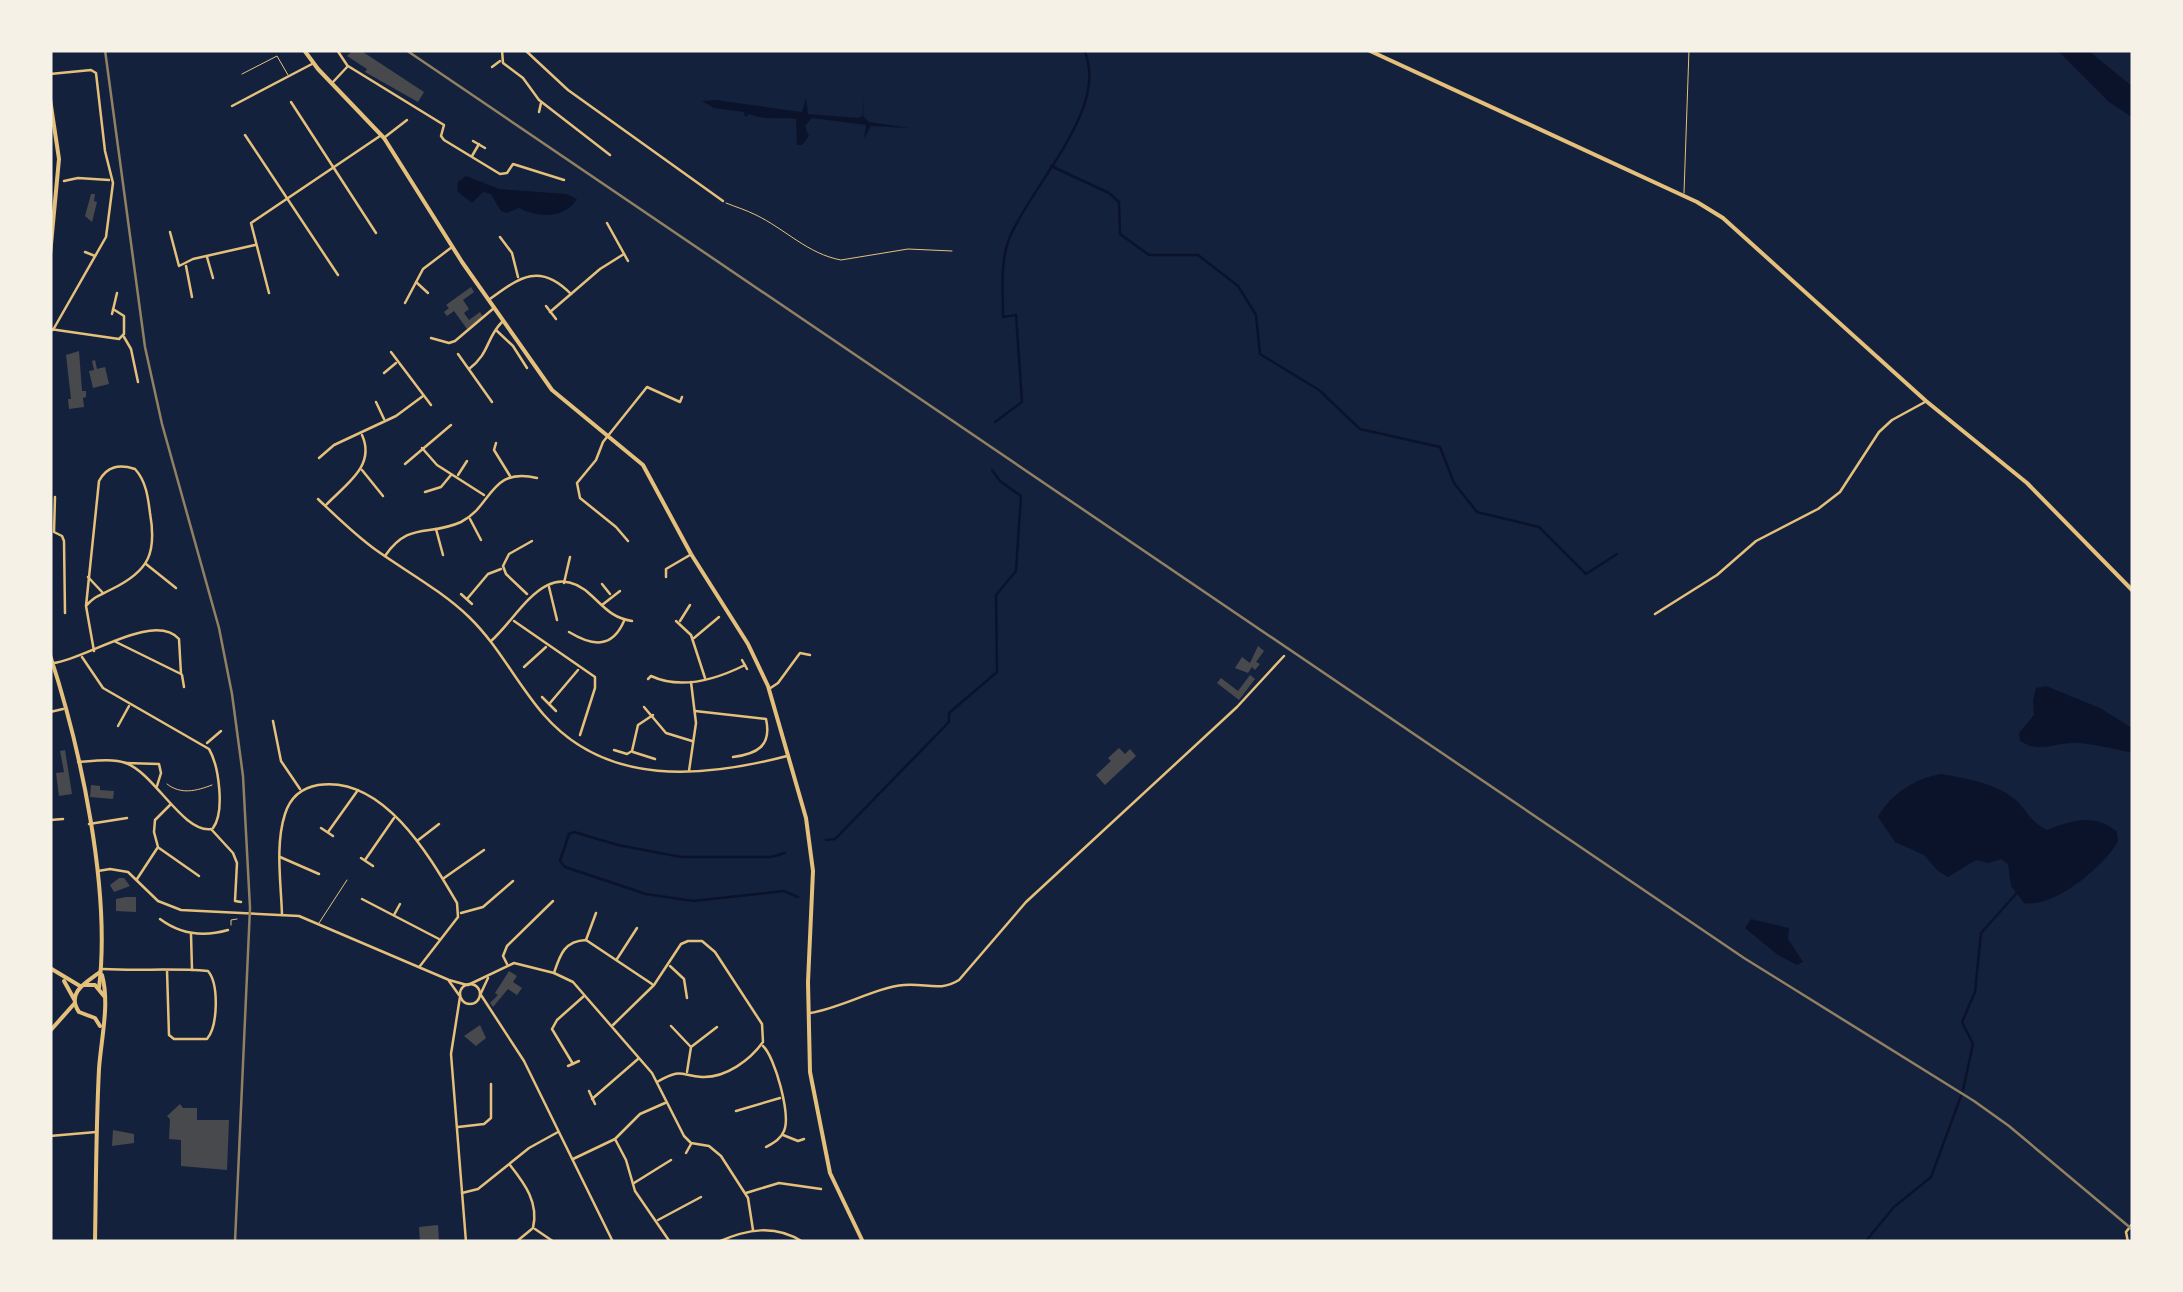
<svg xmlns="http://www.w3.org/2000/svg" width="2183" height="1292" viewBox="0 0 2183 1292" font-family="'Noto Sans',sans-serif">
<style>
.water{fill:#0b132b}
.lines{fill:none;stroke-linecap:round;stroke-linejoin:round}
.stream{stroke:#0b132b;stroke-width:2.5}
.building{fill:#48494c}
.path{stroke:#e5c07b;stroke-width:1}
.service{stroke:#e5c07b;stroke-width:1}
.minor{stroke:#e5c07b;stroke-width:2.5}
.tertiary{stroke:#e5c07b;stroke-width:2.5}
.secondary{stroke:#e5c07b;stroke-width:4}
.primary{stroke:#e5c07b;stroke-width:4}
.rail{stroke:#918062;stroke-width:2.5}
</style>
<rect width="100%" height="100%" fill="#14213d"/>
<g class="water">
<path d="M 2057,50 L 2088,50 L 2133,87 L 2133,118 L 2109,102 Z"/>
<path d="M 864,97 L 863,116 L 869,122 L 910,128 L 871,126 L 864,139 L 866,125 L 812,118 L 805,126 L 809,136 L 802,145 L 797,145 L 796,119 C 779,117 765,121 750,114 L 745,117 L 744,112 L 714,108 L 702,101 L 716,100 L 802,112 L 806,98 L 808,114 L 858,118 L 862,116 Z"/>
<path d="M 466,176 L 499,189 L 566,194 L 577,199 C 565,219 538,218 519,208 L 507,213 L 501,211 L 491,194 L 483,192 L 472,203 L 457,191 L 458,182 Z"/>
<path d="M 2046,686 L 2100,708 L 2132,728 L 2133,753 C 2114,749 2095,744 2076,743 C 2055,742 2040,754 2020,741 L 2019,733 L 2034,715 L 2033,700 L 2036,688 Z"/>
<path d="M 1941,774 C 1965,778 2000,784 2018,802 C 2028,813 2032,823 2047,830 C 2072,820 2096,813 2117,832 L 2118,841 C 2105,866 2053,909 2024,903 L 2011,886 L 2008,864 L 2001,859 L 1989,863 L 1976,860 L 1948,877 L 1938,871 L 1924,855 L 1895,842 L 1878,817 C 1892,793 1914,779 1941,774 Z"/>
<path d="M 1751,919 L 1789,928 L 1788,939 L 1803,962 L 1797,965 L 1778,955 L 1745,928 Z"/>
</g>
<g class="lines">
<g class="stream">
<path d="M 1051,166 L 1109,193 L 1119,202 L 1120,234 L 1149,255 L 1198,255 L 1238,286 L 1256,315 L 1260,354 L 1319,390 L 1360,429 L 1440,447 L 1454,483 L 1477,512 L 1539,527 L 1586,574 L 1617,554"/>
<path d="M 995,422 L 1022,402 L 1016,315 L 1003,317 C 1003,292 1000,262 1009,239 C 1030,186 1111,108 1084,50"/>
<path d="M 826,840 L 835,839 L 949,722 L 949,713 L 997,672 L 996,595 L 1016,571 L 1021,496 L 1000,481 L 992,470"/>
<path d="M 785,853 L 771,857 L 681,857 L 618,845 L 574,832 L 569,834 L 560,861 L 565,867 L 646,894 L 693,901 L 784,891 L 798,897"/>
<path d="M 1963,1090 L 1973,1044 L 1962,1022 L 1975,992 L 1981,933 L 2016,894"/>
<path d="M 1865,1242 L 1894,1207 L 1931,1177 L 1961,1096"/>
</g>
</g>
<g class="building">
<path d="M 353,50 L 360,50 L 424,92 L 418,102 L 365,72 L 367,69 L 347,56 Z"/>
<path d="M 91,194 L 95,194 L 94,201 L 97,202 L 92,222 L 85,216 Z"/>
<path d="M 471,287 L 474,292 L 463,300 L 469,309 L 464,313 L 469,320 L 480,312 L 483,317 L 467,329 L 454,311 L 447,316 L 444,312 L 449,308 L 446,305 Z"/>
<path d="M 79,351 L 82,391 L 86,391 L 86,397 L 83,398 L 84,407 L 69,409 L 68,399 L 71,399 L 66,355 Z"/>
<path d="M 95,360 L 97,369 L 105,367 L 109,384 L 93,388 L 89,371 L 94,370 L 92,361 Z"/>
<path d="M 1258,646 L 1264,651 L 1256,662 L 1260,664 L 1255,670 L 1252,667 L 1248,673 L 1235,668 L 1242,657 L 1250,663 Z"/>
<path d="M 1250,675 L 1255,679 L 1239,700 L 1217,683 L 1221,678 L 1238,691 Z"/>
<path d="M 1119,748 L 1125,754 L 1130,749 L 1136,756 L 1105,785 L 1096,775 L 1111,761 L 1108,758 Z"/>
<path d="M 65,750 L 72,794 L 59,796 L 56,773 L 64,772 L 60,751 Z"/>
<path d="M 91,785 L 100,786 L 100,790 L 114,791 L 113,799 L 90,797 Z"/>
<path d="M 119,878 L 124,878 L 130,886 L 114,892 L 110,885 Z"/>
<path d="M 126,897 L 136,897 L 136,912 L 116,911 L 116,899 Z"/>
<path d="M 509,971 L 517,976 L 513,982 L 522,988 L 517,995 L 508,989 L 493,1007 L 490,1003 L 498,995 L 495,993 Z"/>
<path d="M 480,1025 L 486,1038 L 476,1046 L 464,1036 Z"/>
<path d="M 180,1104 L 183,1108 L 197,1108 L 197,1120 L 229,1120 L 227,1170 L 181,1166 L 181,1140 L 169,1139 L 170,1119 L 167,1116 Z"/>
<path d="M 113,1130 L 134,1134 L 134,1143 L 112,1146 Z"/>
<path d="M 438,1225 L 439,1242 L 420,1242 L 419,1227 Z"/>
</g>
<g class="lines">
<g class="path">
<path d="M 167,784 C 181,795 196,791 212,785"/>
<path d="M 231,925 L 231,920 L 237,919"/>
</g>
<g class="service">
<path d="M 242,74 L 277,56 L 288,75"/>
<path d="M 1684,193 L 1689,50"/>
<path d="M 726,203 C 736,207 746,210 756,215 C 785,229 808,254 841,260 L 908,249 L 952,251"/>
<path d="M 319,923 L 347,880"/>
</g>
<g class="minor">
<path d="M 337,50 L 347,65"/>
<path d="M 502,50 L 503,63 L 523,78 L 539,100 L 610,155"/>
<path d="M 525,50 L 568,90 L 723,201"/>
<path d="M 492,67 L 500,61"/>
<path d="M 50,74 L 91,70 L 96,73 L 105,151 L 113,183 L 106,237 L 53,330"/>
<path d="M 333,82 L 348,66 L 444,125 L 441,136 L 444,140 L 500,174 L 507,173 L 513,164 L 564,180"/>
<path d="M 291,102 L 376,233"/>
<path d="M 232,106 L 312,64"/>
<path d="M 539,112 L 541,103"/>
<path d="M 245,135 L 338,275"/>
<path d="M 385,137 L 407,120"/>
<path d="M 473,141 L 485,148"/>
<path d="M 472,156 L 479,144"/>
<path d="M 64,181 L 78,178 L 109,180"/>
<path d="M 607,223 L 628,261"/>
<path d="M 170,232 L 179,266 L 193,259 L 255,245"/>
<path d="M 500,237 L 512,253 L 518,277"/>
<path d="M 85,252 L 95,256"/>
<path d="M 207,257 L 213,278"/>
<path d="M 186,266 L 192,297"/>
<path d="M 416,282 L 428,293"/>
<path d="M 269,293 L 251,223 L 380,136"/>
<path d="M 490,299 C 520,277 540,262 571,294"/>
<path d="M 405,303 L 423,269 L 452,247"/>
<path d="M 546,306 L 556,319"/>
<path d="M 550,312 L 600,269 L 624,254"/>
<path d="M 112,314 L 117,293"/>
<path d="M 50,329 L 119,339 L 124,334 L 124,316 L 113,309"/>
<path d="M 496,330 L 513,346 L 527,368"/>
<path d="M 124,337 L 131,349 L 138,382"/>
<path d="M 431,338 L 449,343 L 455,341 L 494,308"/>
<path d="M 391,352 L 431,405"/>
<path d="M 458,354 L 492,402"/>
<path d="M 469,369 C 490,353 486,338 502,322"/>
<path d="M 384,373 L 396,363"/>
<path d="M 376,402 L 384,419"/>
<path d="M 496,443 L 494,450 L 510,476"/>
<path d="M 422,448 L 437,465 L 484,495"/>
<path d="M 319,458 L 334,445 L 396,416 L 423,396"/>
<path d="M 405,464 L 451,425"/>
<path d="M 362,470 L 383,496"/>
<path d="M 458,475 L 467,461"/>
<path d="M 425,492 L 441,487 L 451,475"/>
<path d="M 55,497 L 54,532 L 62,536 L 64,541 L 65,613"/>
<path d="M 318,499 C 337,517 355,535 376,550 C 407,572 442,591 469,617 C 499,646 517,684 544,715 C 607,787 703,778 787,756"/>
<path d="M 326,505 C 346,484 376,466 362,435"/>
<path d="M 470,519 L 481,540"/>
<path d="M 436,529 L 443,555"/>
<path d="M 628,541 L 616,527 L 580,498 L 577,483 L 596,460 L 603,442 L 647,387 L 680,402 L 682,397"/>
<path d="M 385,556 C 409,521 428,537 461,522 C 492,507 490,466 537,478"/>
<path d="M 146,564 L 176,588"/>
<path d="M 88,577 L 103,593"/>
<path d="M 666,577 L 666,569 L 690,555"/>
<path d="M 564,583 L 570,557"/>
<path d="M 602,584 L 610,594"/>
<path d="M 549,587 L 557,620"/>
<path d="M 461,594 L 472,604"/>
<path d="M 527,594 L 506,574 L 503,566 L 509,554 L 532,541"/>
<path d="M 467,599 L 488,574 L 501,569"/>
<path d="M 602,605 L 620,591"/>
<path d="M 86,606 L 99,481 C 107,466 119,464 135,469 C 146,481 148,497 150,513 C 157,553 149,571 112,589 C 101,595 94,596 86,606 L 94,651"/>
<path d="M 1655,614 L 1717,575 L 1756,541 L 1818,509 L 1840,492 L 1879,432 L 1892,420 L 1925,402"/>
<path d="M 514,621 L 595,677 L 595,688 L 580,735"/>
<path d="M 676,621 L 691,635 L 705,678"/>
<path d="M 680,621 L 690,605"/>
<path d="M 569,632 C 592,646 612,649 624,621"/>
<path d="M 694,638 L 719,617"/>
<path d="M 491,641 C 519,617 547,553 592,596 C 606,609 613,618 632,621"/>
<path d="M 82,657 L 103,688 L 209,749 C 219,766 225,812 213,828"/>
<path d="M 742,660 L 747,669"/>
<path d="M 54,663 C 86,659 154,611 179,639 L 181,674 L 114,641"/>
<path d="M 524,667 L 546,647"/>
<path d="M 182,675 L 184,687"/>
<path d="M 648,679 L 651,676 C 681,690 717,679 745,665"/>
<path d="M 769,689 L 778,683 L 800,653 L 810,655"/>
<path d="M 542,697 L 556,711"/>
<path d="M 550,703 L 578,670"/>
<path d="M 644,707 L 666,733 L 692,741"/>
<path d="M 695,711 L 766,719 C 772,746 757,754 733,757"/>
<path d="M 50,712 L 63,709"/>
<path d="M 273,721 L 281,761 L 300,789"/>
<path d="M 118,726 L 129,706"/>
<path d="M 207,743 L 221,731"/>
<path d="M 614,750 L 627,754 L 632,751 L 638,725 L 653,715"/>
<path d="M 633,752 L 655,759"/>
<path d="M 78,762 C 92,761 113,758 126,763 C 155,774 183,833 211,829 L 233,853 L 237,863 L 235,901 L 241,902"/>
<path d="M 125,763 L 159,764 L 161,773 L 157,786"/>
<path d="M 689,771 L 696,723 L 691,682"/>
<path d="M 50,820 L 63,819"/>
<path d="M 89,824 L 127,818"/>
<path d="M 321,828 L 333,836"/>
<path d="M 328,832 L 358,790"/>
<path d="M 417,841 L 439,824"/>
<path d="M 159,848 L 199,876"/>
<path d="M 280,857 L 319,874"/>
<path d="M 361,858 L 373,866"/>
<path d="M 365,860 L 394,818"/>
<path d="M 444,878 L 484,850"/>
<path d="M 137,879 L 158,847 L 154,832 L 155,820 L 171,804"/>
<path d="M 362,899 L 439,939"/>
<path d="M 461,913 L 483,907 L 513,881"/>
<path d="M 282,915 C 281,882 275,845 285,814 C 290,798 301,788 318,785 C 383,775 429,855 457,903 L 458,917 L 420,966"/>
<path d="M 394,915 L 400,904"/>
<path d="M 160,919 C 180,934 204,937 228,930"/>
<path d="M 191,934 L 192,970"/>
<path d="M 586,940 L 596,913"/>
<path d="M 617,959 L 637,928"/>
<path d="M 507,964 L 503,956 L 507,946 L 553,901"/>
<path d="M 670,966 L 684,979 L 687,998"/>
<path d="M 103,969 C 138,971 174,968 208,971 C 219,984 218,1026 207,1039 L 174,1039 L 169,1035 L 167,970"/>
<path d="M 554,973 C 560,955 564,941 586,940 L 652,984"/>
<path d="M 468,985 L 514,963 L 554,973 L 573,982 L 652,1073 L 684,1136 L 691,1143 L 709,1146 L 721,1156 L 748,1198 L 753,1230"/>
<path d="M 481,993 L 488,978"/>
<path d="M 810,1013 C 841,1008 877,987 904,985 C 926,983 940,992 959,980 L 1026,902 L 1237,707 L 1284,656"/>
<path d="M 613,1025 L 654,985 L 681,944 L 688,941 L 702,941 L 715,952 L 762,1024 L 763,1042 C 750,1060 726,1078 702,1077 C 679,1075 682,1068 657,1082"/>
<path d="M 671,1026 L 690,1046"/>
<path d="M 763,1046 C 775,1057 791,1115 784,1131 C 781,1139 773,1143 766,1147"/>
<path d="M 573,1064 L 552,1029 L 557,1020 L 584,996"/>
<path d="M 568,1066 L 579,1061"/>
<path d="M 687,1072 L 691,1047 L 717,1027"/>
<path d="M 589,1091 L 595,1104"/>
<path d="M 592,1099 L 638,1059"/>
<path d="M 736,1111 L 780,1098"/>
<path d="M 458,1127 L 484,1124 L 491,1118 L 491,1084"/>
<path d="M 783,1135 L 798,1141 L 804,1139"/>
<path d="M 50,1136 L 96,1132"/>
<path d="M 615,1139 L 626,1160 L 635,1191 L 670,1242"/>
<path d="M 686,1153 L 691,1144"/>
<path d="M 573,1159 L 615,1139 L 640,1114 L 665,1103"/>
<path d="M 510,1165 C 525,1184 539,1203 533,1228 L 516,1242"/>
<path d="M 634,1183 L 671,1160"/>
<path d="M 462,1193 L 478,1189 L 529,1148 L 558,1132"/>
<path d="M 746,1193 L 779,1183 L 821,1189"/>
<path d="M 658,1220 L 701,1197"/>
<path d="M 535,1229 L 554,1242"/>
<path d="M 718,1242 C 747,1229 775,1224 803,1242"/>
<path d="M 2128,1242 L 2126,1232 L 2133,1223"/>
</g>
<g class="tertiary">
<path d="M 98,871 L 110,869 L 128,872 L 158,901 L 181,910 L 299,916 L 449,980 L 467,985"/>
<path d="M 449,981 L 459,995"/>
<circle cx="470" cy="994" r="10"/>
<path d="M 481,995 L 524,1061 L 613,1242"/>
<path d="M 460,997 L 451,1054 L 466,1242"/>
</g>
<g class="secondary">
<path d="M 1368,50 L 1697,202 L 1723,218 L 1926,401 L 2027,483 L 2133,591"/>
<path d="M 50,1031 L 74,1004"/>
</g>
<g class="primary">
<path d="M 304,50 L 318,69 L 384,138 L 462,262 L 552,390 L 643,465 L 691,554 L 748,644 L 768,686 L 806,818 L 813,871 L 808,982 L 810,1072 L 830,1173 L 863,1242"/>
<path d="M 50,99 L 59,159 L 50,255"/>
<path d="M 50,655 C 81,750 111,890 99,988"/>
<path d="M 50,968 L 80,986"/>
<path d="M 64,981 L 74,999"/>
<path d="M 84,985 L 95,985 L 104,996"/>
<path d="M 100,1026 L 95,1018 L 79,1012 C 66,993 85,983 100,972"/>
<path d="M 95,1242 C 96,1184 96,1126 99,1069 C 101,1039 110,1004 102,975"/>
</g>
<g class="rail">
<path d="M 105,50 L 145,347 L 162,424 L 219,628 L 232,694 L 243,776 L 250,908 L 235,1242"/>
<path d="M 406,50 L 1744,958 L 1974,1101 L 2009,1126 L 2133,1230"/>
</g>
</g>
<rect width="2183" height="1292" fill="none" stroke="#f6f1e7" stroke-width="105"/>
</svg>
